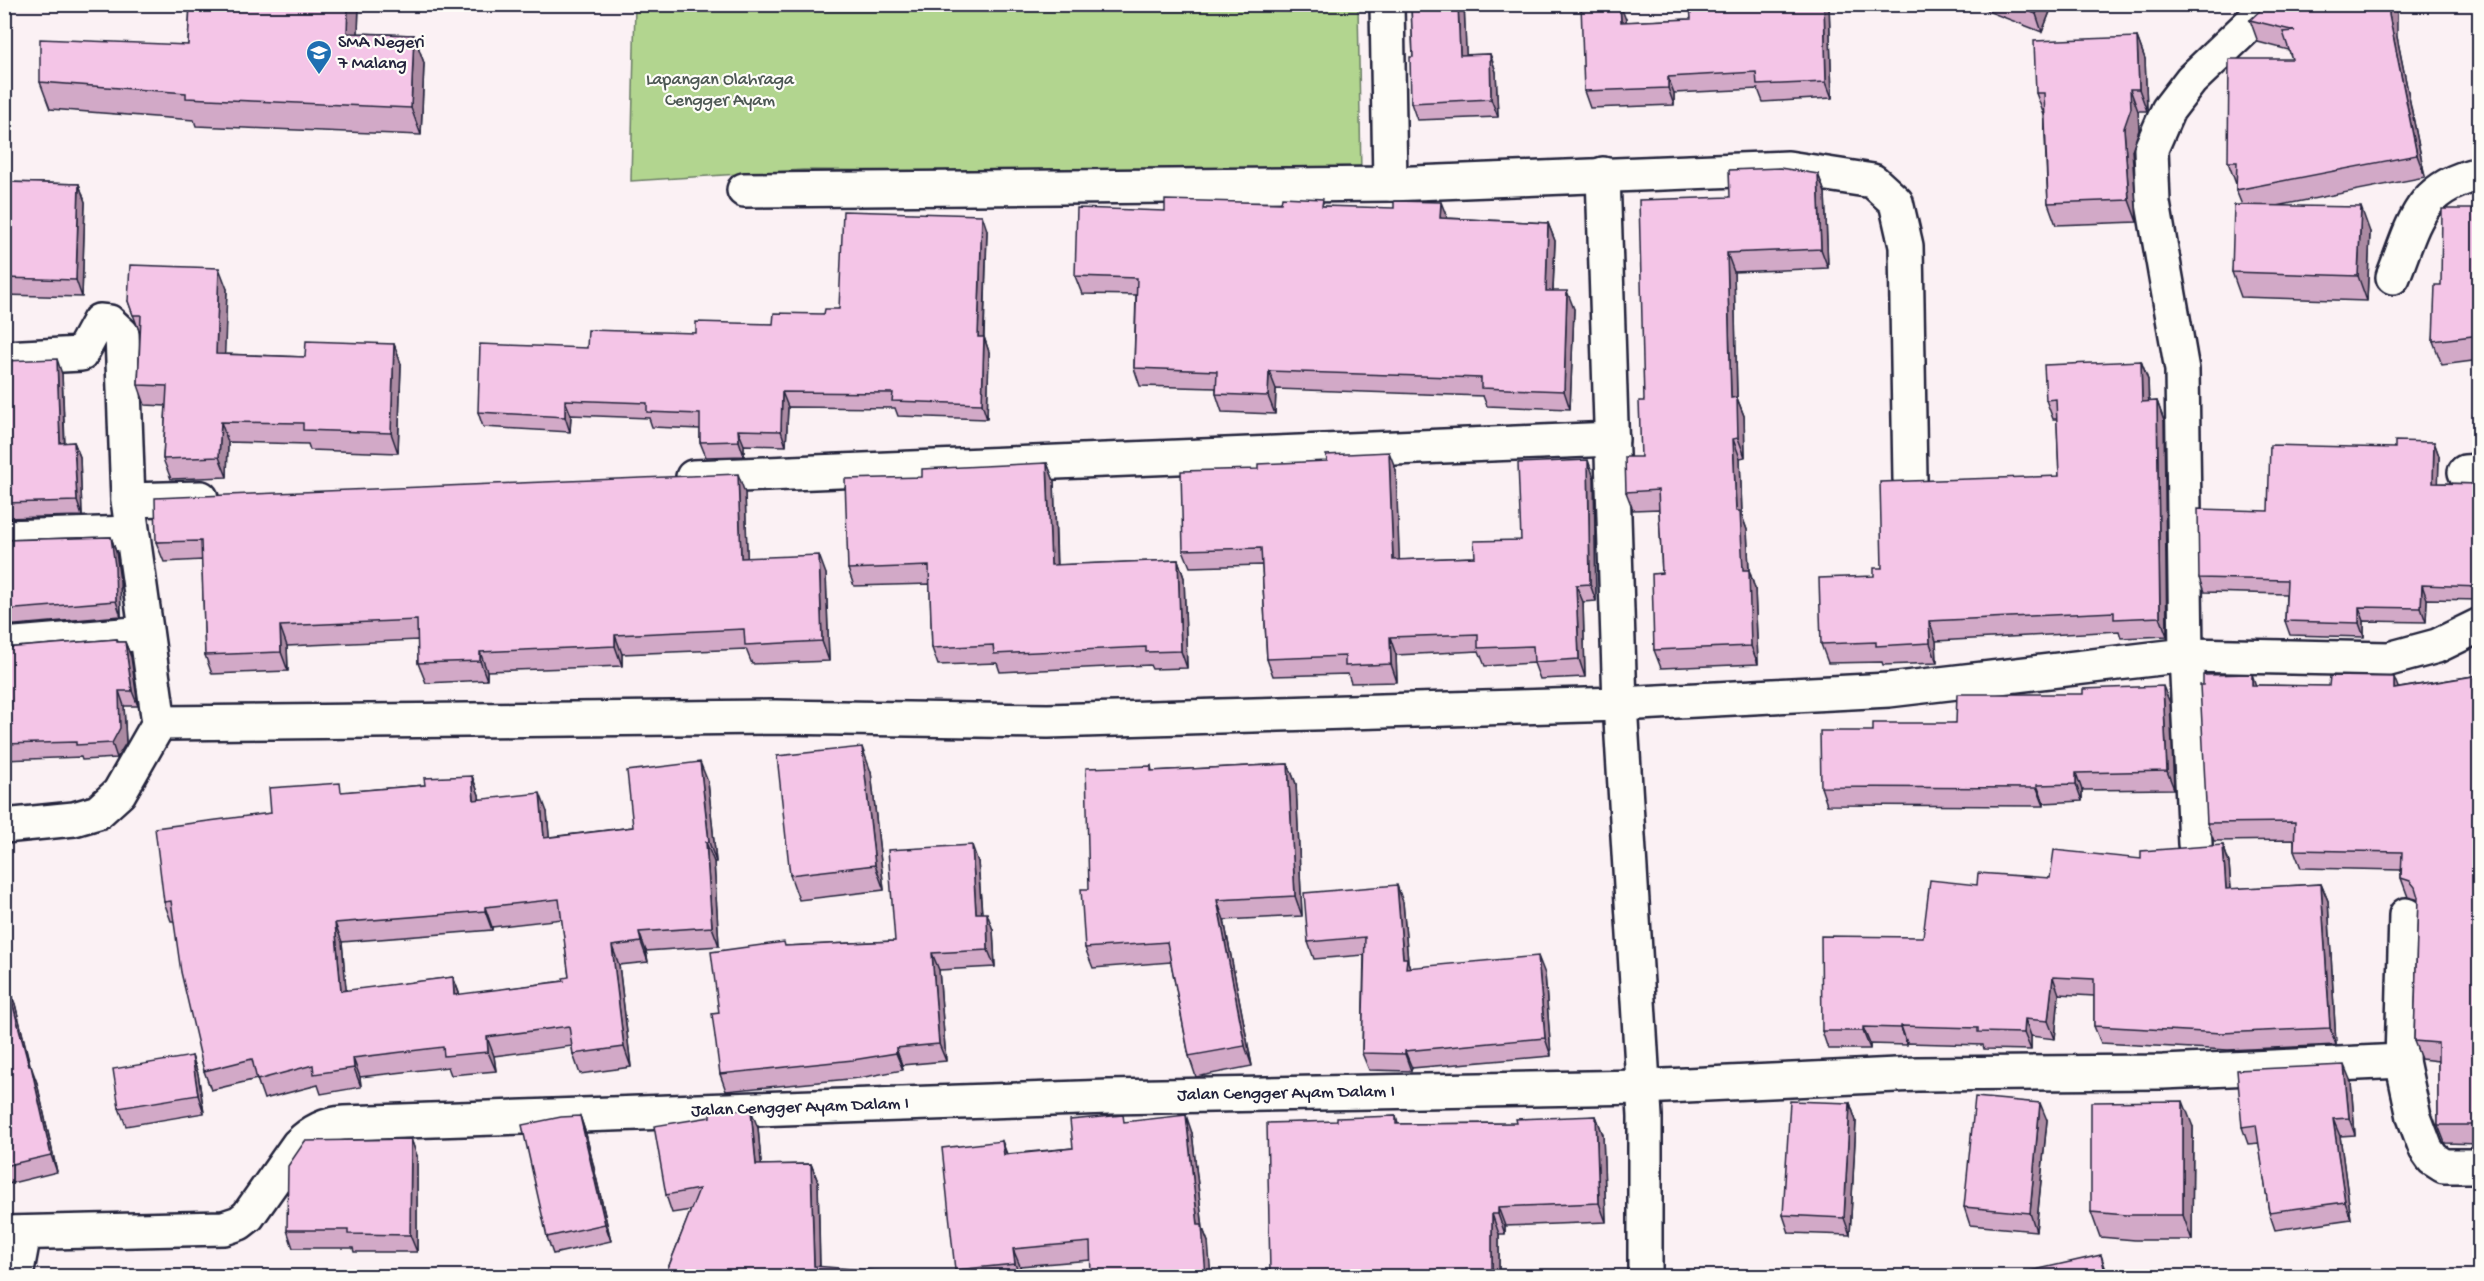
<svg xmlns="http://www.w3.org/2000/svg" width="2484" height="1281" viewBox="0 0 2484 1281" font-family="'Gochi Hand',sans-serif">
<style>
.park{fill:#b2d58f;stroke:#6a7c65;stroke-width:1.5}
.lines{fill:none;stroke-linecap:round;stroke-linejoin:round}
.minor-casing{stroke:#22223b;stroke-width:38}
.minor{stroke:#fdfcf7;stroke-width:33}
.wall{fill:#d2a9c7;stroke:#22223b;stroke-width:1.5;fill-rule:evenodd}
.shaded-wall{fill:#ab8aa2;stroke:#22223b;stroke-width:1.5}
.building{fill:#f4c5e7;stroke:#22223b;stroke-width:1.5;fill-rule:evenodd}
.labels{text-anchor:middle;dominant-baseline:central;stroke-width:4.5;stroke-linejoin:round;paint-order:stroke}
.poi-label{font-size:18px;fill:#22223b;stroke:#fdfcf7;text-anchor:start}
.park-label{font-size:18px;fill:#4d5854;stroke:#fdfcf7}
.street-label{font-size:18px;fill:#22223b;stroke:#fdfcf7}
</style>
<rect width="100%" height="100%" fill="#fbf1f4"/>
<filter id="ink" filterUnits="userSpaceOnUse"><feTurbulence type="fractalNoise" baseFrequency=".0167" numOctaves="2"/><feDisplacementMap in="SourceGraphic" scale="12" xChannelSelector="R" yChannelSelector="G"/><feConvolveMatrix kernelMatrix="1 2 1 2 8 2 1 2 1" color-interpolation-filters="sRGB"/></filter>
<g filter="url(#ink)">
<path class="park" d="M 635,5 L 1358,5 L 1361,174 L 803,170 L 631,181 Z"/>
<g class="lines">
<defs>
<g id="minor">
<path d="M 1387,4 L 1390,184"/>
<path d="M 1603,174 L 1620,704 L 1645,1116 L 1645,1276"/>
<path d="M 744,190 L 1390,184 L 1788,168 L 1873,181 L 1896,202 L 1906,246 L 1910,479"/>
<path d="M 2393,277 C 2414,225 2417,187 2480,174"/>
<path d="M 4,358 L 81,354 L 99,321 L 109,322 L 122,334 L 128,500 L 159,723"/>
<path d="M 2465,472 L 2480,471"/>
<path d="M 693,477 L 1612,439"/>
<path d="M 128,500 L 201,498"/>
<path d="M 4,537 L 132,533"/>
<path d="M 4,645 L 146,633"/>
<path d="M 159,723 L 775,717 L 1048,721 L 1620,704 L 1889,690 L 2186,655 L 2389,659 L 2437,646 L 2480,625"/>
<path d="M 4,826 L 74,819 L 98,812 L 119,793 L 159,723"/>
<path d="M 2195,844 L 2186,655 L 2182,370 L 2153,203 L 2151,149 L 2168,110 L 2191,80 L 2271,4"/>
<path d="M 2406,915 L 2402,1061 L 2414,1117 L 2426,1149 L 2433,1159 L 2444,1166 L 2480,1166"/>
<path d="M 4,1233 L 224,1228 L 239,1223 L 248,1216 L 298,1145 C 311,1132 325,1124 344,1123 L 1109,1097 L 1643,1087 L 1917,1074 L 2163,1072 L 2402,1061"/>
<path d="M 16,1276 L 24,1233"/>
</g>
</defs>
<use href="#minor" class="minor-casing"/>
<use href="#minor" class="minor"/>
</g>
<g class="wall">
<path d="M 190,4 L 359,4 L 358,33 L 414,35 L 424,63 L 421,135 L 196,126 L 194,120 L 50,109 L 40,82 L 188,45 Z"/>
<path d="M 1411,4 L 1464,4 L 1466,55 L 1490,54 L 1496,72 L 1498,117 L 1417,120 L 1411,103 L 1413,57 Z"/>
<path d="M 1690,4 L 1829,4 L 1832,98 L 1763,102 L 1758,89 L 1674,93 L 1674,105 L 1590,108 L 1584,91 L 1626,20 L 1626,22 L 1691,19 Z"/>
<path d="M 1984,4 L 2053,4 L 2042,32 L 1987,11 Z"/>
<path d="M 2250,20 L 2397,37 L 2425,177 L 2276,206 L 2370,232 L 2367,301 L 2241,297 L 2232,272 L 2242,205 L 2236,190 L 2236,184 L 2228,162 L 2292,59 L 2289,50 L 2258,42 Z"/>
<path d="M 2137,37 L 2145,59 L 2147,111 L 2138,111 L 2139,130 L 2132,150 L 2137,222 L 2056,225 L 2048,203 L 2044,115 L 2036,93 Z"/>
<path d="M 1818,174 L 1825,193 L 1828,268 L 1734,272 L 1737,398 L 1744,416 L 1745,457 L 1740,458 L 1742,516 L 1747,530 L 1749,570 L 1755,589 L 1758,664 L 1661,668 L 1654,650 L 1662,573 L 1659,509 L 1633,510 L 1626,492 L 1641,457 L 1730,197 Z"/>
<path d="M 4,182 L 79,184 L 85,202 L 82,297 L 4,295 Z"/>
<path d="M 1325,206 L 1447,218 L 1548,223 L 1555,241 L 1553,291 L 1574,309 L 1570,409 L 1487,406 L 1483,396 L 1276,389 L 1275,414 L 1222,412 L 1216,394 L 1216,388 L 1140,386 L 1134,368 L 1136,295 L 1082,294 L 1075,276 L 1165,211 Z"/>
<path d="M 2480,209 L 2480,360 L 2442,365 L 2433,341 L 2441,285 Z"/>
<path d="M 987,230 L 984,337 L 989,352 L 987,419 L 898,416 L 895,408 L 788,407 L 786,446 L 744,445 L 744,456 L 706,457 L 700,442 L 700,429 L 652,427 L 649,418 L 571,415 L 570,432 L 483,427 L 478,412 L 587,348 L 696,333 L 773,324 L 824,314 L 839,309 Z"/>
<path d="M 227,289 L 224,354 L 305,357 L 394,344 L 401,364 L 398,453 L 310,450 L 308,444 L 228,442 L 227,477 L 171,479 L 163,459 L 166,406 L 145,405 L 138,385 L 140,333 L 128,301 Z"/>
<path d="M 4,361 L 62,374 L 65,443 L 74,442 L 80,457 L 82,516 L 4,518 Z"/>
<path d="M 2141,361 L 2148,380 L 2149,402 L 2157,401 L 2164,421 L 2167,636 L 2121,638 L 2119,631 L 1936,641 L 1937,663 L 1883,665 L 1882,662 L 1828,663 L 1821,644 L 1874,576 L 1882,568 L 2059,476 L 2057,419 L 2053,419 L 2046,400 Z"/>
<path d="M 2434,442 L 2439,456 L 2438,483 L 2480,484 L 2480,600 L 2427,599 L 2426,622 L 2364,621 L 2364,637 L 2290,635 L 2285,621 L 2286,594 L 2204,592 L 2199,578 L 2268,511 L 2395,448 Z"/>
<path d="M 1047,463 L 1054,481 L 1057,565 L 1178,560 L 1184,578 L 1187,668 L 1152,669 L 1150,665 L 1000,672 L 997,663 L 938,665 L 932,648 L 930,584 L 854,586 L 848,569 L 922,477 Z"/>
<path d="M 1396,470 L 1399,560 L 1475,557 L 1521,540 L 1594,478 L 1596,601 L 1583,602 L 1585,677 L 1540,679 L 1534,663 L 1485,666 L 1479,651 L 1396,655 L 1397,682 L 1351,683 L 1348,674 L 1273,676 L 1267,659 L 1262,565 L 1190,567 L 1183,550 Z"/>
<path d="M 745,493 L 747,558 L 826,574 L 829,661 L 752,664 L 746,649 L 622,654 L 622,666 L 487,671 L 487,680 L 426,683 L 418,663 L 418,640 L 287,646 L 288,671 L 212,674 L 205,655 L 202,560 L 164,562 L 156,542 Z"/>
<path d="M 111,537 L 116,552 L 120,581 L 121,616 L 4,626 L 4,540 Z"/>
<path d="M 117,639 L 118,642 L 125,642 L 131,657 L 138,706 L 124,706 L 126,743 L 117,758 L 82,760 L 81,757 L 4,760 L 4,648 Z"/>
<path d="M 2480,675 L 2480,1144 L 2445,1143 L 2438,1125 L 2438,1061 L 2421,1059 L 2414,1041 L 2418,901 L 2416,899 L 2408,897 L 2401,878 L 2401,870 L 2301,868 L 2294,850 L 2294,840 L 2214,841 L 2207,823 L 2256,685 L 2399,688 Z"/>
<path d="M 2170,703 L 2174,789 L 2082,790 L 2082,801 L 2044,803 L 2044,806 L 1827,805 L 1821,787 L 1873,731 Z"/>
<path d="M 1288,764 L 1296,784 L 1302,916 L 1224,920 L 1252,1066 L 1196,1077 L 1189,1056 L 1171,962 L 1093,968 L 1085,948 L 1089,889 L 1151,766 L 1152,771 Z"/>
<path d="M 871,772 L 884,890 L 799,900 L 790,875 Z"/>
<path d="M 472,776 L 479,795 L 479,799 L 547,812 L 549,837 L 633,827 L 708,782 L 716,862 L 714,862 L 719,946 L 646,951 L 648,962 L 619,965 L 631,1067 L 580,1074 L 573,1054 L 572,1046 L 494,1056 L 496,1071 L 451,1075 L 448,1067 L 360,1077 L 361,1087 L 321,1094 L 318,1085 L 264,1099 L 257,1079 L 211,1090 L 204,1071 L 174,921 L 171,921 L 164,902 L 271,813 L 343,792 L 425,785 ZM 562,919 L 569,977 L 564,981 L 460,995 L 453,977 L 346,991 L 342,942 L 492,930 L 492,927 Z"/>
<path d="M 2223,845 L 2229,863 L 2231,889 L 2321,884 L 2328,901 L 2336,1045 L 2228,1050 L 2101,1043 L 2094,1026 L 2094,996 L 2059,994 L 2055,1039 L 2031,1036 L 2031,1050 L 1984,1049 L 1983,1045 L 1907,1043 L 1907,1045 L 1870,1044 L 1870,1049 L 1828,1049 L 1822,1031 L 1977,885 L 2050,878 L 2141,859 Z"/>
<path d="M 978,862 L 982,913 L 993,930 L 995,967 L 939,970 L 946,1061 L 902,1065 L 903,1070 L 859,1078 L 726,1091 L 720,1074 L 719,1013 L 786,946 L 895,941 Z"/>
<path d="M 1403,902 L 1408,962 L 1410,968 L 1545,974 L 1551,1056 L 1412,1068 L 1411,1071 L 1369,1070 L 1362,1053 L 1364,955 L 1314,959 L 1308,942 Z"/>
<path d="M 8,987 L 15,1004 L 30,1066 L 37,1083 L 57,1172 L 4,1185 L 4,988 Z"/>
<path d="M 192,1056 L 198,1074 L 204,1113 L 126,1126 L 119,1108 Z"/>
<path d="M 2351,1082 L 2355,1135 L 2340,1136 L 2351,1219 L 2275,1230 L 2269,1212 L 2259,1143 L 2248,1144 L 2242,1127 Z"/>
<path d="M 1850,1103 L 1856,1121 L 1850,1235 L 1789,1233 L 1783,1215 Z"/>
<path d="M 580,1116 L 586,1134 L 611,1241 L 553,1254 L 547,1237 Z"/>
<path d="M 1396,1116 L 1398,1124 L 1517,1123 L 1596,1116 L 1603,1135 L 1606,1222 L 1505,1226 L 1505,1234 L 1499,1234 L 1499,1276 L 1271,1276 L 1270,1272 L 1337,1121 Z"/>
<path d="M 2047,1120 L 2036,1231 L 1970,1225 L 1964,1207 Z"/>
<path d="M 1126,1122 L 1192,1133 L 1203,1229 L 1208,1242 L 1091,1260 L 1020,1266 L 1021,1276 L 957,1276 L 955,1270 L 1002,1141 L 1007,1154 L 1073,1148 Z"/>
<path d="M 2193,1127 L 2192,1240 L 2135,1240 L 2100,1237 L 2091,1212 Z"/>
<path d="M 758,1128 L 761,1165 L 811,1164 L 818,1182 L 820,1266 L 665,1276 L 691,1210 L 672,1213 L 666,1195 Z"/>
<path d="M 411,1139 L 417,1156 L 417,1252 L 354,1252 L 353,1248 L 293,1248 L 287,1230 Z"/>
</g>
<g class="shaded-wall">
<path d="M 348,4 L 359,4 L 357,61 L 347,33 Z"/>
<path d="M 1458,4 L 1464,4 L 1467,73 L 1460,55 Z"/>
<path d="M 1620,4 L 1626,20 L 1627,39 L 1621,22 Z"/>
<path d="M 1824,4 L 1829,4 L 1832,98 L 1826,82 Z"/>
<path d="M 2040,4 L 2053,4 L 2042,32 L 2036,14 Z"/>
<path d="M 2389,4 L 2397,4 L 2397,37 L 2425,177 L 2417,155 L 2389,15 Z"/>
<path d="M 414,35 L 424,63 L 421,135 L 411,108 Z"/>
<path d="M 2137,37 L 2145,59 L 2147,111 L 2139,89 Z"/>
<path d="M 1490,54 L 1496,72 L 1498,117 L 1491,99 Z"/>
<path d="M 1668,77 L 1674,93 L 1674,105 L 1668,88 Z"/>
<path d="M 2130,89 L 2138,111 L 2139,130 L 2132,150 L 2137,222 L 2129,200 L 2124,128 Z"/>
<path d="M 1818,174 L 1825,193 L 1828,268 L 1821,249 Z"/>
<path d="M 79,184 L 85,202 L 82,297 L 76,280 Z"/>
<path d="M 1441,202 L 1448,220 L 1440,218 Z"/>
<path d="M 2361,207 L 2370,232 L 2367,301 L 2358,276 Z"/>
<path d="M 982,215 L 987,230 L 983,352 L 978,337 Z"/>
<path d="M 1548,223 L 1555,241 L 1552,309 L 1546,291 Z"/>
<path d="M 1727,253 L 1734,272 L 1737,398 L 1744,416 L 1745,457 L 1738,438 L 1731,398 Z"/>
<path d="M 219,268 L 227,289 L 224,374 L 216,354 Z"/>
<path d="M 1567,291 L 1574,309 L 1570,409 L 1564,391 Z"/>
<path d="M 984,337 L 989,352 L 987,419 L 982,404 Z"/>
<path d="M 394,344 L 401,364 L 398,453 L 391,433 Z"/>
<path d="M 57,359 L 62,374 L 65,458 L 60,443 Z"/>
<path d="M 2141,361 L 2148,380 L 2149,421 L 2142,402 Z"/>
<path d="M 1269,371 L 1276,389 L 1275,414 L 1268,396 Z"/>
<path d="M 782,392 L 788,407 L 786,446 L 781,431 Z"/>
<path d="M 565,400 L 571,415 L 570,432 L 565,417 Z"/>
<path d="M 2157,401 L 2164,421 L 2167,636 L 2160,617 Z"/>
<path d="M 221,422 L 228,442 L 227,477 L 219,457 Z"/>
<path d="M 738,430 L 744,445 L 744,456 L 739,441 Z"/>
<path d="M 1733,439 L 1740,458 L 1742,516 L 1747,530 L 1749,570 L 1755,589 L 1758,664 L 1751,646 L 1736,511 Z"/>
<path d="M 74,442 L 80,457 L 82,516 L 77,501 Z"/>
<path d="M 2434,442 L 2439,456 L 2438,497 L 2433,483 Z"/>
<path d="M 1389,452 L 1396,470 L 1400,577 L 1393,560 Z"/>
<path d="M 1588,460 L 1594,478 L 1596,601 L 1590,584 Z"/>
<path d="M 1047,463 L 1054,481 L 1057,582 L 1051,565 Z"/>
<path d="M 738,474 L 745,493 L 748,578 L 741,558 Z"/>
<path d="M 111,537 L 116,552 L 120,581 L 121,616 L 116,601 Z"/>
<path d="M 819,555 L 826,574 L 829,661 L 822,641 Z"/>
<path d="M 1178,560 L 1184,578 L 1187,668 L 1181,651 Z"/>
<path d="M 1576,585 L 1583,602 L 1585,677 L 1579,659 Z"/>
<path d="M 2422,585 L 2427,599 L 2426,622 L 2421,608 Z"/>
<path d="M 2359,607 L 2364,621 L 2364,637 L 2359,623 Z"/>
<path d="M 1929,621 L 1936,641 L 1937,663 L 1930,643 Z"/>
<path d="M 280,626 L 287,646 L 288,671 L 281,652 Z"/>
<path d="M 615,635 L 622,654 L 622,666 L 615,646 Z"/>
<path d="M 1390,637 L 1396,655 L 1397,682 L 1391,664 Z"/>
<path d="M 125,642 L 131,657 L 138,706 L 132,691 Z"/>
<path d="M 480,652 L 487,671 L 487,680 L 480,661 Z"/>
<path d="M 2252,674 L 2258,692 L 2252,685 Z"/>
<path d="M 2394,677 L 2401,695 L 2394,689 Z"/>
<path d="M 2163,686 L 2170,703 L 2174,789 L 2167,771 Z"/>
<path d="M 119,691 L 124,706 L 126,743 L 117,758 L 112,743 Z"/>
<path d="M 862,747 L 871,772 L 884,890 L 875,865 Z"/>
<path d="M 700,762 L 708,782 L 716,862 L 709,842 Z"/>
<path d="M 1288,764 L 1296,784 L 1302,916 L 1295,896 Z"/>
<path d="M 2076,773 L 2082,790 L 2082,801 L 2076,784 Z"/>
<path d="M 472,776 L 479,795 L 481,819 L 474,800 Z"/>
<path d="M 2037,785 L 2044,803 L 2044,806 L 2037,788 Z"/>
<path d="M 540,793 L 547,812 L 551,857 L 544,838 Z"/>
<path d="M 706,842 L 714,862 L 719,946 L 712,927 Z"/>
<path d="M 972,845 L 978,862 L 983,931 L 976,913 Z"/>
<path d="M 2223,845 L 2229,863 L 2232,906 L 2226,889 Z"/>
<path d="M 2321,884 L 2328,901 L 2336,1045 L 2330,1028 Z"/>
<path d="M 1397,885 L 1403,902 L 1408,962 L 1413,976 L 1413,985 L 1403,958 Z"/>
<path d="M 1217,900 L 1224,920 L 1252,1066 L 1245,1046 Z"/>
<path d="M 485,907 L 492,927 L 492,930 L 485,911 Z"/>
<path d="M 987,913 L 993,930 L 995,967 L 988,950 Z"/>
<path d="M 335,923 L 342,942 L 348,1011 L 341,991 Z"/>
<path d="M 639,932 L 646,951 L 648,962 L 641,942 Z"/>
<path d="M 612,946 L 619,965 L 631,1067 L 624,1047 Z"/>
<path d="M 932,953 L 939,970 L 946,1061 L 939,1044 Z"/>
<path d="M 1538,956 L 1545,974 L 1551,1056 L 1545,1038 Z"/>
<path d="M 453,977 L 460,996 L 454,995 Z"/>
<path d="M 2053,977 L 2059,994 L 2055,1039 L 2048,1021 Z"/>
<path d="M 8,987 L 15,1004 L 35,1084 L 29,1066 Z"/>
<path d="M 2025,1019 L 2031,1036 L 2031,1050 L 2024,1033 Z"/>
<path d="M 1901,1026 L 1907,1043 L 1907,1045 L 1901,1028 Z"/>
<path d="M 1863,1027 L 1870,1044 L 1870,1049 L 1863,1031 Z"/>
<path d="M 487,1037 L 494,1056 L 496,1071 L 488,1052 Z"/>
<path d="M 896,1048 L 902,1065 L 903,1070 L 896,1053 Z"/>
<path d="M 1405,1051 L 1412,1068 L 1411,1071 L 1405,1054 Z"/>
<path d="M 192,1056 L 198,1074 L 204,1113 L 198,1095 Z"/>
<path d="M 353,1058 L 360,1077 L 361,1087 L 354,1068 Z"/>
<path d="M 2344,1065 L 2351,1082 L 2355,1135 L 2349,1118 Z"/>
<path d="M 31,1066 L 37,1083 L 57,1172 L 51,1155 Z"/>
<path d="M 2183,1101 L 2193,1127 L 2192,1240 L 2183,1215 Z"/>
<path d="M 1850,1103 L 1856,1121 L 1850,1235 L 1844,1218 Z"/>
<path d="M 2040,1103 L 2047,1120 L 2036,1231 L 2030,1213 Z"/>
<path d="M 751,1110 L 758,1128 L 763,1184 L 756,1165 Z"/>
<path d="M 1186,1115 L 1192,1133 L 1203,1229 L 1208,1242 L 1211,1276 L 1206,1276 L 1198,1225 Z"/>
<path d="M 580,1116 L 586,1134 L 611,1241 L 605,1224 Z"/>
<path d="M 1596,1116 L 1603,1135 L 1606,1222 L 1599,1203 Z"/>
<path d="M 2333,1119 L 2340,1136 L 2351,1219 L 2345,1202 Z"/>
<path d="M 411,1139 L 417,1156 L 417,1252 L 410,1235 Z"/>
<path d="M 1002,1141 L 1008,1159 L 1004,1155 Z"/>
<path d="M 811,1164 L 818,1182 L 820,1276 L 814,1266 Z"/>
<path d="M 1498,1207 L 1505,1226 L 1505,1234 L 1498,1214 Z"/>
<path d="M 1492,1214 L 1499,1234 L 1499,1276 L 1492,1276 Z"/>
<path d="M 1013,1249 L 1020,1266 L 1021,1276 L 1020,1276 L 1015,1264 Z"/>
<path d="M 2101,1255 L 2108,1276 L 2106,1276 Z"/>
</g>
<g class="building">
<path d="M 190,4 L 348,4 L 347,33 L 414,35 L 411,108 L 186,98 L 186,93 L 40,82 L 40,39 L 188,45 Z"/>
<path d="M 1411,4 L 1458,4 L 1460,55 L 1490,54 L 1491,99 L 1411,103 L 1410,57 L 1413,57 Z"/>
<path d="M 1581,4 L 1620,4 L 1621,22 L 1691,19 L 1690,4 L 1824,4 L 1826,82 L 1757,85 L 1756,72 L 1668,77 L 1668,88 L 1584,91 Z"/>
<path d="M 2010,4 L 2040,4 L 2036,14 Z"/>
<path d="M 2267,4 L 2389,4 L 2389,15 L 2417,155 L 2236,190 L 2237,162 L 2228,162 L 2229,59 L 2292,59 L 2283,32 L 2295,31 L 2250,20 Z"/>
<path d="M 2137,37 L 2139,89 L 2130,89 L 2131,108 L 2124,128 L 2129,200 L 2048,203 L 2044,93 L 2036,93 L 2034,41 Z"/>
<path d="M 1780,168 L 1818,174 L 1821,249 L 1727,253 L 1731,398 L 1737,397 L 1738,438 L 1733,439 L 1736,511 L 1740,511 L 1743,570 L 1749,570 L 1751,646 L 1654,650 L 1652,574 L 1662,573 L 1658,490 L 1626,492 L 1625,457 L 1641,457 L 1639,401 L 1644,401 L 1639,200 L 1730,197 L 1729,170 Z"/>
<path d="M 4,182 L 79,184 L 76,280 L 4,278 Z"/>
<path d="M 1282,197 L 1323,199 L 1322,206 L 1394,208 L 1394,201 L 1441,202 L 1440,218 L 1548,223 L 1546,291 L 1567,291 L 1564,391 L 1481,388 L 1481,378 L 1269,371 L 1268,396 L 1216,394 L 1217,371 L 1134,368 L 1137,278 L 1075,276 L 1077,208 L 1165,211 L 1165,200 L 1281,203 Z"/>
<path d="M 2234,205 L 2361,207 L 2358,276 L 2232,272 Z"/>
<path d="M 2442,209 L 2480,209 L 2480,335 L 2433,341 L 2435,285 L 2441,285 Z"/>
<path d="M 843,211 L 982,215 L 978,337 L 984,337 L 982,404 L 892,401 L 893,393 L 782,392 L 781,431 L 738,430 L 739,441 L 700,442 L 700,414 L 647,412 L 647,403 L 565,400 L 565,417 L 478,412 L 480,344 L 587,348 L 588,330 L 696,333 L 696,322 L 773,324 L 774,313 L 824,314 L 825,309 L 839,309 Z"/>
<path d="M 130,265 L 219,268 L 216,354 L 305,357 L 306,341 L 394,344 L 391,433 L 303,430 L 303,423 L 221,422 L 219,457 L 163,459 L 167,386 L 138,385 L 141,315 L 133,315 L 128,301 Z"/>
<path d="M 57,359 L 60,443 L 74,442 L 77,501 L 4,503 L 4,361 Z"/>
<path d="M 2141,361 L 2142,402 L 2157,401 L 2160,617 L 2114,619 L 2114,612 L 1929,621 L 1930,643 L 1876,646 L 1876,642 L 1821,644 L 1819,578 L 1874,576 L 1874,568 L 1882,568 L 1880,482 L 2059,476 L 2056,399 L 2046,400 L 2044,365 Z"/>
<path d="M 2395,441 L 2434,442 L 2433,483 L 2480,484 L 2480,587 L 2422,585 L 2421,608 L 2359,607 L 2359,623 L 2285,621 L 2287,580 L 2199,578 L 2198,509 L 2268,511 L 2270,445 L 2395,448 Z"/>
<path d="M 1389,452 L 1393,560 L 1475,557 L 1474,541 L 1521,540 L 1518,463 L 1588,460 L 1590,584 L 1576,585 L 1579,659 L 1534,662 L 1533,646 L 1478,648 L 1478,634 L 1390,637 L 1391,664 L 1345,666 L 1345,656 L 1267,659 L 1261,548 L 1183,550 L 1181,471 L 1258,469 L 1258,464 L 1327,461 L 1326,455 Z"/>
<path d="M 1047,463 L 1051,565 L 1178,560 L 1181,651 L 1146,652 L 1146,647 L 994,654 L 993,645 L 932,648 L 929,566 L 848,569 L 845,479 L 922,477 L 922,469 Z"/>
<path d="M 738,474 L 741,558 L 819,555 L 822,641 L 745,645 L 744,629 L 615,635 L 615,646 L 480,652 L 480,661 L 418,663 L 417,620 L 280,626 L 281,652 L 205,655 L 201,541 L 156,542 L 155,498 Z"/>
<path d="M 111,537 L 115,566 L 116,601 L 4,610 L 4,540 Z"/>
<path d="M 117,639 L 117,642 L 125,642 L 132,691 L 119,691 L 120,728 L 112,743 L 76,745 L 76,742 L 4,744 L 4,648 Z"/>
<path d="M 2252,674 L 2252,685 L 2329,686 L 2330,676 L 2394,677 L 2394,689 L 2480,675 L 2480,1125 L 2438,1125 L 2438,1043 L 2414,1041 L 2418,897 L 2415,887 L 2410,881 L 2401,878 L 2402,852 L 2294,850 L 2295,822 L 2207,823 L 2200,685 L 2203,685 L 2203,675 Z"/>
<path d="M 2163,686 L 2167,771 L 2076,773 L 2076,784 L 2037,785 L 2037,788 L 1821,787 L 1820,731 L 1873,731 L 1873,723 L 1956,723 L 1957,694 L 2083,694 L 2083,689 Z"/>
<path d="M 862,747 L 875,865 L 790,875 L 777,756 Z"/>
<path d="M 700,762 L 709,842 L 706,842 L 712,927 L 639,932 L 641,942 L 612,946 L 624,1047 L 573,1054 L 569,1026 L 487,1037 L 488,1052 L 444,1056 L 443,1047 L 353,1058 L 354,1068 L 314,1074 L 313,1065 L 257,1080 L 252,1059 L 204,1071 L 181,972 L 171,901 L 164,902 L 155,828 L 271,813 L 269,788 L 340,783 L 341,792 L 425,785 L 424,778 L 472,776 L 474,800 L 540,793 L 544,838 L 633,827 L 627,771 ZM 559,899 L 569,977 L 563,978 L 564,981 L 454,995 L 453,977 L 341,991 L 335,923 L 485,911 L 485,907 Z"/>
<path d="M 1288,764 L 1295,896 L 1217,900 L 1245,1046 L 1189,1056 L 1167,942 L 1085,948 L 1081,889 L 1089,889 L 1086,768 L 1151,766 L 1151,771 Z"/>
<path d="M 972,845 L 976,913 L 987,913 L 988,950 L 932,953 L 939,1044 L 896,1048 L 896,1053 L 853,1060 L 720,1074 L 712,1014 L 719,1013 L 711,952 L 784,942 L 785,946 L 895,941 L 888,850 Z"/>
<path d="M 2223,845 L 2226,889 L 2321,884 L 2330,1028 L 2222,1033 L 2094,1026 L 2094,979 L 2053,977 L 2048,1021 L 2025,1019 L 2024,1033 L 1978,1032 L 1978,1028 L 1901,1026 L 1901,1028 L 1863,1027 L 1863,1031 L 1822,1031 L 1821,936 L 1923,937 L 1930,880 L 1977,885 L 1978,873 L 2050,878 L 2054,850 L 2141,859 L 2141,851 Z"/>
<path d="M 1397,885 L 1403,958 L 1407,958 L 1406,968 L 1538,956 L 1545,1038 L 1405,1051 L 1405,1054 L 1362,1053 L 1365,937 L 1308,942 L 1304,893 Z"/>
<path d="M 8,987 L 29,1066 L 31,1066 L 51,1155 L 4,1166 L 4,988 Z"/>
<path d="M 192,1056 L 198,1095 L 119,1108 L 113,1069 Z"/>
<path d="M 2344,1065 L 2349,1118 L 2333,1119 L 2345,1202 L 2269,1212 L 2256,1125 L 2242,1127 L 2237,1070 Z"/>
<path d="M 1975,1097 L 2040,1103 L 2030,1213 L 1964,1207 Z"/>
<path d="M 1790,1101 L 1850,1103 L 1844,1218 L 1783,1215 Z"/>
<path d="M 2183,1101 L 2183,1215 L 2126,1215 L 2091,1212 L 2091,1102 Z"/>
<path d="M 751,1110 L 756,1165 L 811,1164 L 814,1266 L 940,1276 L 665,1276 L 699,1189 L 666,1195 L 654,1126 L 710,1117 L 710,1111 Z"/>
<path d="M 1123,1115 L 1124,1122 L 1186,1115 L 1198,1225 L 1202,1225 L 1206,1276 L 1091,1276 L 1090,1242 L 1013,1249 L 1015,1264 L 955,1270 L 942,1148 L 1002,1141 L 1004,1155 L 1073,1148 L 1070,1120 Z"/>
<path d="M 580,1116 L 605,1224 L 547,1237 L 522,1125 L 561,1117 Z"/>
<path d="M 1396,1116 L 1396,1124 L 1517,1123 L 1516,1119 L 1596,1116 L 1599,1203 L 1498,1207 L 1498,1214 L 1492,1214 L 1492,1276 L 1313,1276 L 1310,1271 L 1270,1272 L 1267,1123 L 1337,1121 L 1337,1118 Z"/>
<path d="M 411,1139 L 410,1235 L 348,1234 L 348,1230 L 287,1230 L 288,1166 L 305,1141 Z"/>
<path d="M 2101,1255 L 2106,1276 L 2031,1276 L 2030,1271 Z"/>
</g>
</g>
<defs>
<symbol id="school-pin" viewBox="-11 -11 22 30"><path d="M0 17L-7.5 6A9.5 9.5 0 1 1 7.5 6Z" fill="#1f6fb2" stroke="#fdfcf7"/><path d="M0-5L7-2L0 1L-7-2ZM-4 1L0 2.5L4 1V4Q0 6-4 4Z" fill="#fff"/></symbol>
</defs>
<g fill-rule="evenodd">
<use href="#school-pin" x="304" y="38" width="30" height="40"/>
</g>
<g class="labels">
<g class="poi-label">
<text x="338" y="43">SMA Negeri<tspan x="338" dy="21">7 Malang</tspan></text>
</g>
<g class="park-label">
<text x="720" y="80">Lapangan Olahraga<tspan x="720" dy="21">Cengger Ayam</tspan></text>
</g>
<g class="street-label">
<text transform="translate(1286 1094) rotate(-1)">Jalan Cengger Ayam Dalam I</text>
<text transform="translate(800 1108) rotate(-2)">Jalan Cengger Ayam Dalam I</text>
</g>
</g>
<rect width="2484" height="1281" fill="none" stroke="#fdfcf7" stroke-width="24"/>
<rect x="12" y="12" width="2460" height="1257" fill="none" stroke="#22223b" stroke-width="2" filter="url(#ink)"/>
</svg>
